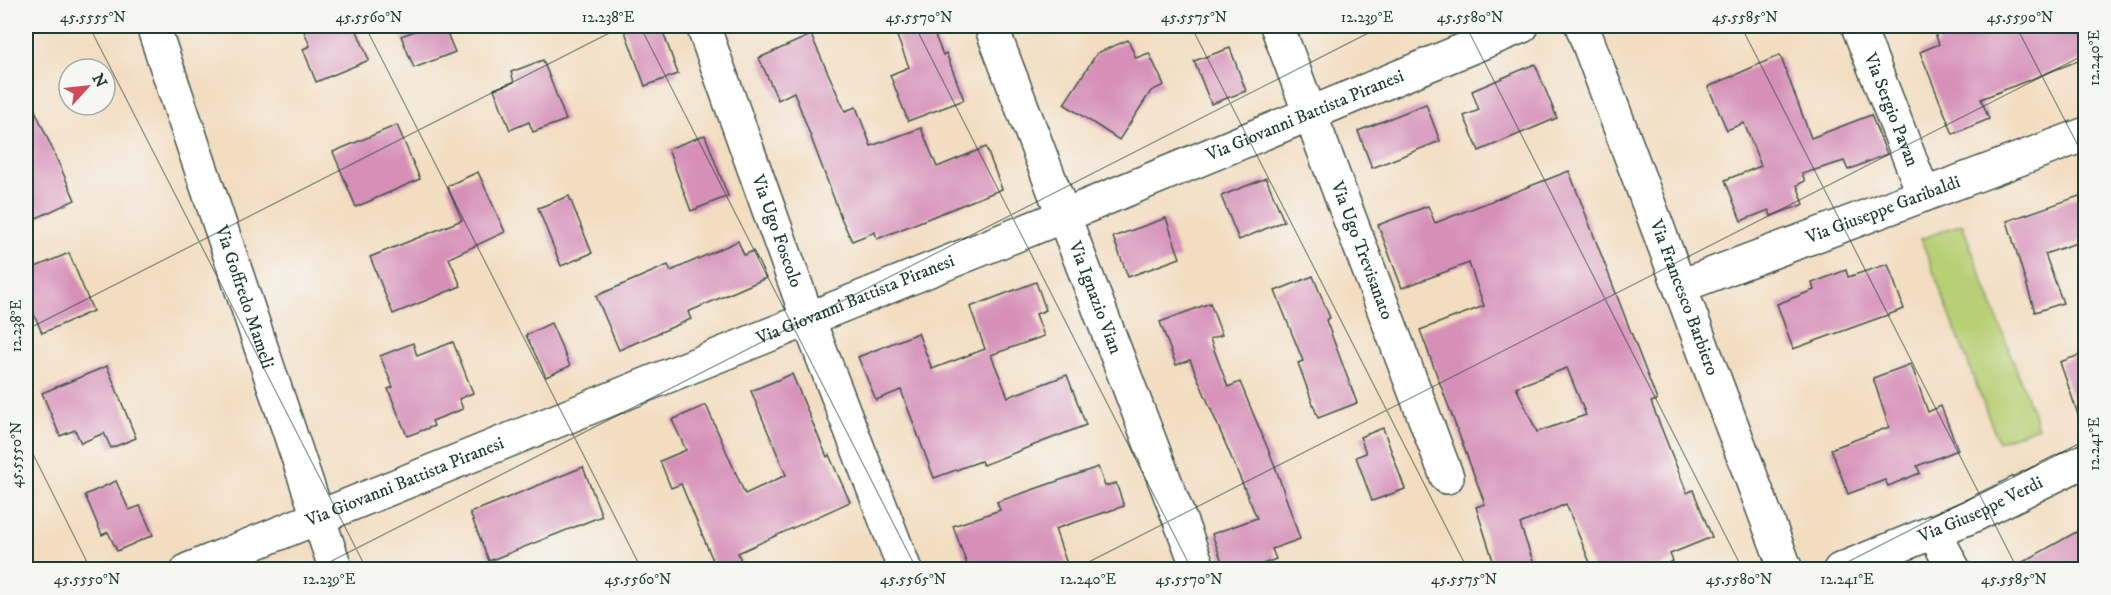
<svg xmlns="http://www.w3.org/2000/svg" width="2111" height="595" viewBox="0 0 2111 595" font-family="'IM FELL DW Pica',serif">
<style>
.green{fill:#b7cf74;stroke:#6b8654;stroke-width:1.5}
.building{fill:#d690b8;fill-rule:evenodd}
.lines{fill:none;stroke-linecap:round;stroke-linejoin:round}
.minor-casing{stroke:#3f5549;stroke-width:36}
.tertiary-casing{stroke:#3f5549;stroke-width:36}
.minor{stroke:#fff;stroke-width:33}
.tertiary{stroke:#fff;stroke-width:33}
.ticks{fill:none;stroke:#1f3d34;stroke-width:1.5;stroke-opacity:0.45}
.labels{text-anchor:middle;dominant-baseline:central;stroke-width:6;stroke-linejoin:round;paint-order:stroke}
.street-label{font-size:18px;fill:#1f3d34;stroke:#f6f6f2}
.neatline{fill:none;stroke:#1f3d34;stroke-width:2}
.ticks-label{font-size:15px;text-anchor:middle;fill:#1f3d34}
</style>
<rect width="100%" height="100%" fill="#f6f6f2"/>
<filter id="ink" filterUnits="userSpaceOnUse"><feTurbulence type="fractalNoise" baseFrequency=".0167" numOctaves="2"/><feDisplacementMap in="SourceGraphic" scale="12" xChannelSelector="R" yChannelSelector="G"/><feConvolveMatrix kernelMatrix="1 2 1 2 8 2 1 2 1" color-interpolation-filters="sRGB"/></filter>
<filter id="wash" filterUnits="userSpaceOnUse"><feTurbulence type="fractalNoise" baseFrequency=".008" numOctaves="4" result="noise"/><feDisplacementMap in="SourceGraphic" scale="24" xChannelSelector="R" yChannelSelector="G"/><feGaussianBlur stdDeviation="1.35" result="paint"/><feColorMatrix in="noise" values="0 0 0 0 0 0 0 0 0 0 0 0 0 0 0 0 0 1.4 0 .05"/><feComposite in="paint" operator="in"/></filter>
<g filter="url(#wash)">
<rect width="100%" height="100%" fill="#f3ddc1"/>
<path class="green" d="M 1962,224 L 2038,427 L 1998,442 L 1921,239 Z"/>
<g id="blocks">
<g class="building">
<path d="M 302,26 L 355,26 L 369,60 L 316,82 L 303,49 L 310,46 Z"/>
<path d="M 428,26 L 444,26 L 455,52 L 414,68 L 401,36 Z"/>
<path d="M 623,26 L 661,26 L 678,74 L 645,86 Z"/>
<path d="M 893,26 L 931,26 L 943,55 L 946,53 L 964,100 L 908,121 L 890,75 L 909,67 Z"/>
<path d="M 1932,26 L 2085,26 L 2085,58 L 1981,99 L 1989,119 L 1953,134 L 1920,52 L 1939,44 Z"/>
<path d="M 811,35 L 845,111 L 856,107 L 871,146 L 921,128 L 937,167 L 986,147 L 1002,189 L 877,239 L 875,232 L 852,241 L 842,220 L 794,92 L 778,100 L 759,58 Z"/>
<path d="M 1128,40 L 1136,58 L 1149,53 L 1164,85 L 1151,91 L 1119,140 L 1064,104 L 1097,53 Z"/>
<path d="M 1230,48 L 1246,91 L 1211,104 L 1194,61 Z"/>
<path d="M 1780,55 L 1811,138 L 1871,115 L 1887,154 L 1848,170 L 1844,161 L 1802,174 L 1805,181 L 1797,185 L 1804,204 L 1771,216 L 1769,210 L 1741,221 L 1725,180 L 1761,166 L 1744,123 L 1727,130 L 1708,87 Z"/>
<path d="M 543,60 L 566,120 L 533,132 L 529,122 L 510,130 L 494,89 L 514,82 L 511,72 Z"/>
<path d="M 1535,64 L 1557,118 L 1479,151 L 1464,116 L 1479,110 L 1472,91 Z"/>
<path d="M 26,90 L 75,200 L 26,223 Z"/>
<path d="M 1426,104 L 1440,141 L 1372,168 L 1358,131 Z"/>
<path d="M 397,125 L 420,179 L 356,207 L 333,152 Z"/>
<path d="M 705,135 L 728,196 L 691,211 L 668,149 Z"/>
<path d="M 1569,171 L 1657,400 L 1651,402 L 1687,493 L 1693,490 L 1712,537 L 1670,554 L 1673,561 L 1652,570 L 1593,570 L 1566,504 L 1520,524 L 1536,570 L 1496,570 L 1476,507 L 1485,504 L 1420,330 L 1484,306 L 1469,263 L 1402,288 L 1378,225 L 1428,206 L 1435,223 ZM 1567,368 L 1586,415 L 1537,432 L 1516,387 Z"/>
<path d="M 478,172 L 505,232 L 449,258 L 461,286 L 393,314 L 370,257 L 462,220 L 447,186 Z"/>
<path d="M 1266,178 L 1284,221 L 1239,240 L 1221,196 Z"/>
<path d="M 2085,194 L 2085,240 L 2045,254 L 2063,303 L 2035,312 L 2007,221 Z"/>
<path d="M 569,196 L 592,253 L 561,266 L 538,208 Z"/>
<path d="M 1166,218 L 1180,258 L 1128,277 L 1113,237 Z"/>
<path d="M 738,241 L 744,255 L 753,251 L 766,278 L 688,312 L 691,319 L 619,350 L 596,296 L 668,265 L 671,271 Z"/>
<path d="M 69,253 L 93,311 L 42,333 L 26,295 L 26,271 Z"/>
<path d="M 1888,264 L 1904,309 L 1793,349 L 1777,304 L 1814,290 L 1812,283 L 1846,270 L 1848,277 Z"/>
<path d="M 1313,276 L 1330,318 L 1326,320 L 1357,403 L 1318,418 L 1298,363 L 1303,361 L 1275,291 Z"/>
<path d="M 1036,282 L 1046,310 L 1036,314 L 1044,336 L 991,355 L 1008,397 L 1067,375 L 1086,425 L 983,465 L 981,461 L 934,478 L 901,390 L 876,400 L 858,357 L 918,333 L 932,369 L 985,349 L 970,307 Z"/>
<path d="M 1210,303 L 1222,335 L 1210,339 L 1228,387 L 1240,382 L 1275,466 L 1300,539 L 1272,549 L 1276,559 L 1247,570 L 1225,570 L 1212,534 L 1257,518 L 1190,360 L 1176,365 L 1160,322 Z"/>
<path d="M 551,323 L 570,366 L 546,377 L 526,335 Z"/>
<path d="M 453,342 L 473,393 L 459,399 L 463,409 L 432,421 L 434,426 L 407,436 L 388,389 L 393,387 L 380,356 L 413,343 L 417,356 Z"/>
<path d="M 2085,353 L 2085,425 L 2082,426 L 2060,362 Z"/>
<path d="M 1911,364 L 1928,412 L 1941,406 L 1958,450 L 1917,466 L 1920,473 L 1888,486 L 1885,480 L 1848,494 L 1831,449 L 1889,427 L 1873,378 Z"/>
<path d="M 107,366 L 136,438 L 111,448 L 104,433 L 81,443 L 75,430 L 60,436 L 42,393 Z"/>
<path d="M 792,374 L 827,457 L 829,455 L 850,502 L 738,553 L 742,563 L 725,570 L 717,570 L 681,484 L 671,488 L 660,461 L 686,450 L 672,420 L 706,405 L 745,494 L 786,475 L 751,391 Z"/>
<path d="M 1383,428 L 1405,489 L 1372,501 L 1356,457 L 1366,453 L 1360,437 Z"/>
<path d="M 583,467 L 602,516 L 489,561 L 470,513 Z"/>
<path d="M 1098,467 L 1105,486 L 1116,483 L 1124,506 L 1055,529 L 1069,570 L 969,570 L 953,526 L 1000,510 L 997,502 Z"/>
<path d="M 116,481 L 129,510 L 140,506 L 153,535 L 117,551 L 108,532 L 102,535 L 85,495 Z"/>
<path d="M 2085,527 L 2085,570 L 2009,570 Z"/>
</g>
</g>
</g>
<g filter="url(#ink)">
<use href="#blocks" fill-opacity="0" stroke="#3f5549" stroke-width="1.5"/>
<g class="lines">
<defs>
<g id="minor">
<path id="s1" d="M 153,26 L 336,570"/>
<path id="s2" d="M 703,26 L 808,319 L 905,570"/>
<path id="s3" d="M 991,26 L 1199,570"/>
<path id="s4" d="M 1277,26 L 1447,477"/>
<path id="s5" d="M 1582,26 L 1786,570"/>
<path id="s6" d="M 1858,26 L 1924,195"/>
<path id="s7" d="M 1681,286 L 2086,134"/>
<path d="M 1934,532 L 1954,570"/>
<path id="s8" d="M 188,570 L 1063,216 L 1522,26"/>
</g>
<g id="tertiary">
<path id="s9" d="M 1840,570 L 1972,516 L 2086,460"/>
</g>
</defs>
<use href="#minor" class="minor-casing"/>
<use href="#tertiary" class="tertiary-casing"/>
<use href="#minor" class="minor"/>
<use href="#tertiary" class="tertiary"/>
</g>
</g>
<path class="ticks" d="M 89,26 L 367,570M 365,26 L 642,570M 640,26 L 917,570M 915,26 L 1192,570M 1191,26 L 1468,570M 1466,26 L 1743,570M 1741,26 L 2018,570M 2016,26 L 2086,161M 26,330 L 623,26M 26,440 L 91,570M 314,570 L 1382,26M 1073,570 L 2086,54M 1832,570 L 2086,440"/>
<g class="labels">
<g class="street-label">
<text stroke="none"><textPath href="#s6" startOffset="90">Via Sergio Pavan</textPath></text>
<text stroke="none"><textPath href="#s8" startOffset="1206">Via Giovanni Battista Piranesi</textPath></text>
<text stroke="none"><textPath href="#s7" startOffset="216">Via Giuseppe Garibaldi</textPath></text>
<text stroke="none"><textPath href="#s2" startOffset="218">Via Ugo Foscolo</textPath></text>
<text stroke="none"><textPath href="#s4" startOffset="240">Via Ugo Trevisanato</textPath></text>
<text stroke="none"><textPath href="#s1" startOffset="286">Via Goffredo Mameli</textPath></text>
<text stroke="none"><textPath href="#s5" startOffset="290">Via Francesco Barbiero</textPath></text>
<text stroke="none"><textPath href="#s3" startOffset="291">Via Ignazio Vian</textPath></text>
<text stroke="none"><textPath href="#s8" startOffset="720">Via Giovanni Battista Piranesi</textPath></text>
<text stroke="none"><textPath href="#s8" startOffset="234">Via Giovanni Battista Piranesi</textPath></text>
<text stroke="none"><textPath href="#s9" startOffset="153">Via Giuseppe Verdi</textPath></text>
</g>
</g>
<rect width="2111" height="595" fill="none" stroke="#f6f6f2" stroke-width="66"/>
<g transform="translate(87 87) rotate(63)"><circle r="28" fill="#f6f6f2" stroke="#a0aca6" stroke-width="1.5"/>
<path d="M0-4.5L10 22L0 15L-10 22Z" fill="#d1495b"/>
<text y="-9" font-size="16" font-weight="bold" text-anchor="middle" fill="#1f3d34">N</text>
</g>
<rect x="33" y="33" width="2045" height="529" class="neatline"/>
<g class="ticks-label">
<text x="93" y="22">45.5555°N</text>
<text x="369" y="22">45.5560°N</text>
<text x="608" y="22">12.238°E</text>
<text x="919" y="22">45.5570°N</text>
<text x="1194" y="22">45.5575°N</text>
<text x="1367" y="22">12.239°E</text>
<text x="1470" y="22">45.5580°N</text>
<text x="1745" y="22">45.5585°N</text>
<text x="2020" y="22">45.5590°N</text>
<text transform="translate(2094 58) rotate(-90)" y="5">12.240°E</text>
<text transform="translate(16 326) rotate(-90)" y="5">12.238°E</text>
<text transform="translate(2094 444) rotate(-90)" y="5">12.241°E</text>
<text transform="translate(16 455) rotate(-90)" y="5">45.5550°N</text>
<text x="87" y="584">45.5550°N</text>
<text x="329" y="584">12.239°E</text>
<text x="638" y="584">45.5560°N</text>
<text x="913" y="584">45.5565°N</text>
<text x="1088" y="584">12.240°E</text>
<text x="1189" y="584">45.5570°N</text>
<text x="1464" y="584">45.5575°N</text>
<text x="1739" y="584">45.5580°N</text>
<text x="1847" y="584">12.241°E</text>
<text x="2014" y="584">45.5585°N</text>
</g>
</svg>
